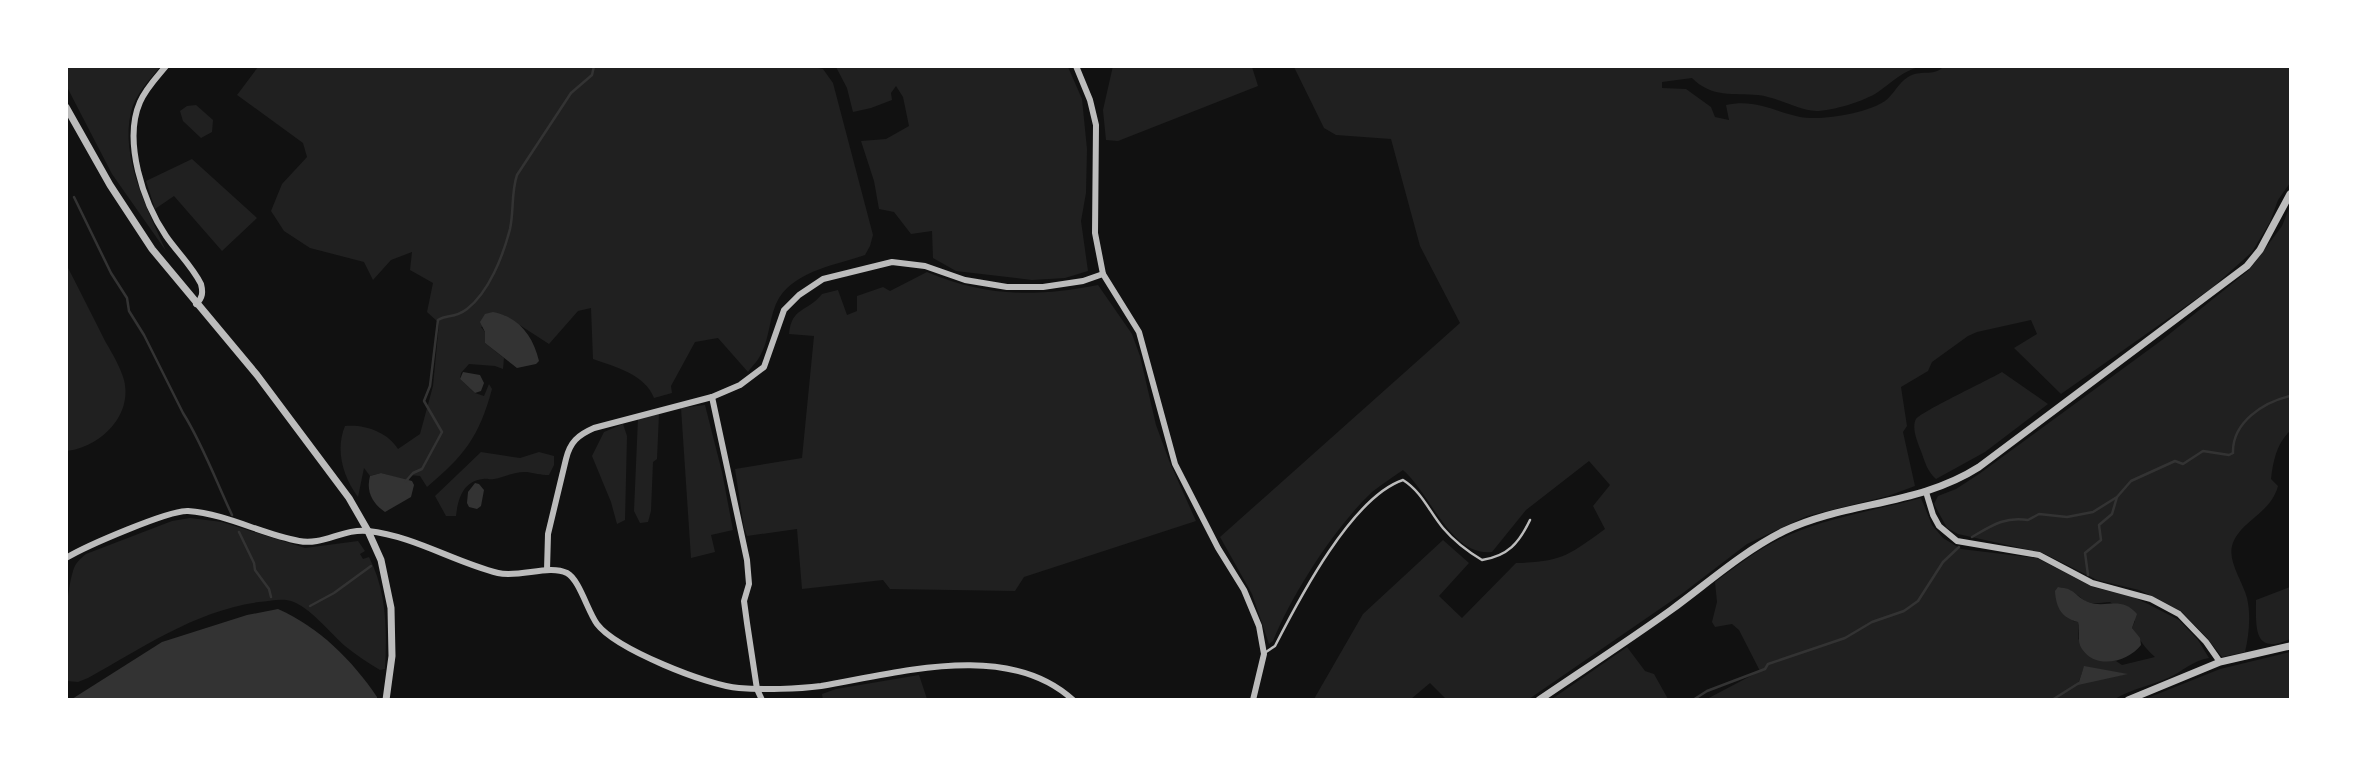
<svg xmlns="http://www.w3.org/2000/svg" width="2357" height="766" viewBox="0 0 2357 766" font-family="'Nunito Sans',sans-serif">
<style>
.green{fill:#202020;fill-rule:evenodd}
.water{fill:#333}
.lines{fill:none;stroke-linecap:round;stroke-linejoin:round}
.stream{stroke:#333;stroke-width:2.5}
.service{stroke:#bcbcbc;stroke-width:2.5}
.minor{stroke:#bcbcbc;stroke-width:6}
.tertiary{stroke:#bcbcbc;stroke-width:7}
</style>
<rect width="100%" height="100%" fill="#111"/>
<g class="green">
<path d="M 1113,66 L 1252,67 L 1258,86 L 1118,141 L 1106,140 L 1103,110 Z"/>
<path d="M 67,67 L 160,67 C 149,80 135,95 131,112 C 120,158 148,210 166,251 L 112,174 L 67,87 Z"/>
<path d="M 258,67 L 812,67 L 823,69 L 833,83 L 873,235 L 870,246 L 865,255 C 837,265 797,270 779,298 C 769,315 770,338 761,354 C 758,361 752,366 748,372 L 718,338 L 695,342 L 671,386 L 672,393 L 654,398 C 645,374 615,367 593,359 L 591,308 L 578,311 L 549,344 L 504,315 L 481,327 L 485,332 L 485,343 L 504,358 L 503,369 L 495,366 L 469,364 L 461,373 L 460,379 L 475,393 L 484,396 L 489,384 L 492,389 C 479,437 464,456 427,487 L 420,476 L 410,475 L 409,480 L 405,480 L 381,473 L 370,476 L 364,468 L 358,497 C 343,477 335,450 345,426 C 364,424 388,432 398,449 L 420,434 L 433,386 L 439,323 L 427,312 L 433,283 L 410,270 L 412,252 L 391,260 L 373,280 L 364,262 L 310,248 L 284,231 L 271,211 L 282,184 L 307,157 L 303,143 L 237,95 Z"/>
<path d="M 836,67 L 1068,67 L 1082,99 L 1087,149 L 1086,193 L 1081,221 L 1088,271 L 1065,278 L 1032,280 L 956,271 L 933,258 L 932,231 L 911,234 L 894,212 L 879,209 L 874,181 L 861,141 L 886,139 L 909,126 L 903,97 L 896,86 L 891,93 L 892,100 L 871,108 L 853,112 L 847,88 Z"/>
<path d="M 1294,67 L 1919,67 C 1903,71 1892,82 1878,92 C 1865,101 1832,111 1816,111 C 1798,110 1777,97 1758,95 C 1733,93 1712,98 1692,78 L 1662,82 L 1662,88 L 1686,89 L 1711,107 L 1715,117 L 1729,120 L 1726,105 C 1756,99 1772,111 1800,117 C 1822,121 1868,113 1885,101 C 1894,94 1899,82 1908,77 C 1920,69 1933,77 1943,67 L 2290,67 L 2290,183 L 2278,200 L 2270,222 L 2252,252 L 2213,287 L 2061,394 L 2014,348 L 2037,334 L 2031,320 L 1977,332 L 1968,336 L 1932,362 L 1928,371 L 1901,387 L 1907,426 L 1903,432 L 1915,486 L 1888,496 L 1807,516 L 1747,544 L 1683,593 L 1529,699 L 1446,699 L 1430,683 L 1411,699 L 1314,699 L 1363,614 L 1443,540 L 1469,563 L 1439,596 L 1462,618 L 1516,563 C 1562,562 1569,555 1605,529 L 1593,506 L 1610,485 L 1589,461 L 1526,510 L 1492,552 C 1451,557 1430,493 1403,470 C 1393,477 1382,484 1372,492 C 1335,527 1292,594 1273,641 L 1269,644 L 1252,594 L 1220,537 L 1460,323 L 1420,246 L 1391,139 L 1336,135 L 1324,128 Z"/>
<path d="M 196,105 L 213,120 L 212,132 L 201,138 L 183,121 L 180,111 L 187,106 Z"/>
<path d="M 192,159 L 257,218 L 222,251 L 174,196 L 155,209 L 146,181 Z"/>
<path d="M 2290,206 L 2290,431 C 2277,443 2273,461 2271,479 L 2278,486 C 2271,514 2239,521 2232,546 C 2228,562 2243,582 2247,598 C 2251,615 2249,635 2245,652 L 2222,657 L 2207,638 L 2182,612 L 2160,600 L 2139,590 L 2097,580 L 2043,553 L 1958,534 L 1947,528 L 1934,504 L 1938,496 L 1956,489 L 1979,474 L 2162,340 L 2249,270 L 2282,226 Z"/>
<path d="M 66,264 C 79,289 92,315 105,341 C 112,353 120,366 124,380 C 133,416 100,447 67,451 Z"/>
<path d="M 927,272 C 986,297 1036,297 1098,285 L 1132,334 L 1140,356 L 1156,425 L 1170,463 L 1196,521 L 1024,577 L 1015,591 L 890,589 L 883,580 L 802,589 L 797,529 L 747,536 L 744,528 L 735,469 L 802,458 L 814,336 L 789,334 C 792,306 807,313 822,294 L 838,290 L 847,315 L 857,311 L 857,296 L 883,287 L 890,291 Z"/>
<path d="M 2002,372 L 2048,404 L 1985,452 L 1936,479 C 1927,471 1925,462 1921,451 C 1918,443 1911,428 1916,419 C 1922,411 1989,380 2002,372 Z"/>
<path d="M 705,405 L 722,472 L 733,530 L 711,535 L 715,552 L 691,558 L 681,408 Z"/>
<path d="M 659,414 L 657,459 L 653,462 L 651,511 L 648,522 L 640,523 L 634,511 L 638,418 Z"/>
<path d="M 623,424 L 627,436 L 625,520 L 617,524 L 611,502 L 592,456 L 604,432 Z"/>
<path d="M 481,452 L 520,458 L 539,452 L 554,456 L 554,465 L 549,475 C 540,475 535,473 527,472 C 515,471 505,477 494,479 C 488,480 489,478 483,479 C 463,481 458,499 456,516 L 446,516 L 435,496 Z"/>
<path d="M 1921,498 L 1932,525 L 1943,538 L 1961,549 L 2037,558 L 2093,587 L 2133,597 L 2148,604 L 2179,620 L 2198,640 L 2209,658 C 2193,660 2182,672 2168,678 C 2150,686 2131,689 2115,699 L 1705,700 L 1760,671 L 1739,630 L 1732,624 L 1715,627 L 1712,622 L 1717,602 L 1715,582 C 1738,565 1762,546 1789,535 C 1830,517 1877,510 1921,498 ZM 2058,587 C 2078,589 2079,601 2091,603 C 2097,604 2104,602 2110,602 L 2135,621 L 2132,628 C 2141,641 2143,646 2155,657 L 2122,665 L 2116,661 L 2106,661 L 2078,639 L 2079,627 L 2078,622 L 2073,621 ZM 2084,667 L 2126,674 L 2078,684 Z"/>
<path d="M 190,518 L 222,522 L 305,548 L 358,541 L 365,551 L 360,554 L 363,559 L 369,557 C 387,592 387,631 385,669 L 380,670 C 368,663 356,655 345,646 C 331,634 309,606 291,601 C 282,598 269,601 259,602 C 195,611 144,647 88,678 L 78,682 L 67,681 C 63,654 65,598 73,571 C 75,563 80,559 86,554 L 172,521 Z"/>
<path d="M 2290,587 L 2290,639 C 2253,656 2256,627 2256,600 Z"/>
<path d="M 1627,647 L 1645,671 L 1654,674 L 1668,699 L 1552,699 Z"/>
<path d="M 2290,652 L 2290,699 L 2145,699 L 2220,669 Z"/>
<path d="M 919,675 L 927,699 L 823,700 L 822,694 L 836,689 Z"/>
</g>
<g class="water">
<path d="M 493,312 C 519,317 533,336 539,361 L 536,364 L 517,368 L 485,343 L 485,332 L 480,322 L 485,314 Z"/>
<path d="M 463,372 L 480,375 L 484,383 L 481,391 L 475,393 L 460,379 Z"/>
<path d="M 381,473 L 412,481 L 414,485 L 411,497 L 385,512 C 372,503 366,491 370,476 Z"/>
<path d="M 475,483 L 479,484 L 484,490 L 481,506 L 477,509 L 469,507 L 467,503 L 468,492 Z"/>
<path d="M 2058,587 C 2077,589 2074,596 2088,602 C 2106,609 2121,595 2137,614 L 2132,628 L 2140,638 L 2141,645 C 2128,662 2096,670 2082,649 C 2076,640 2081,632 2078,622 C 2062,618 2056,608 2055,591 Z"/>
<path d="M 278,609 C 319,627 352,660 377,697 L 377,699 L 72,699 L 162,642 L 247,615 Z"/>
<path d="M 2084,666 L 2128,674 L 2078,685 Z"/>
</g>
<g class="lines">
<g class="stream">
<path d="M 74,197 L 111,273 L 127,298 L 129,311 L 144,335 L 183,413 C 202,443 216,481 232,515"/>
<path d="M 406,481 L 413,473 L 422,469 L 442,432 L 424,401 L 430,386 L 438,320 C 447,314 454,319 467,309 C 489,292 503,256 510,229 C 514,211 511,193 517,175 L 571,93 L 592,75 L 594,66"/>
<path d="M 239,532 L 254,563 L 255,570 L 269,589 L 271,597"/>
<path d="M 1972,537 C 1991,526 2005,516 2028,520 L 2039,514 L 2067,517 L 2093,512 L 2117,497 L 2131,481 L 2175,461 L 2183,464 L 2203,451 L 2229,455 L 2233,453 C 2232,422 2264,402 2290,396"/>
<path d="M 2088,575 L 2085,553 L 2101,540 L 2099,525 L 2112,514 L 2117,497"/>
<path d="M 310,606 L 334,593 L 371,566"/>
<path d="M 1693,700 L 1707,691 L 1765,669 L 1768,664 L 1845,638 L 1872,622 L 1904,611 L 1918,601 L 1943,562 L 1959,547"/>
<path d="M 2052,700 L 2079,683"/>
</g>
<path class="service" d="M 1266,652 L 1275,646 C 1299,599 1352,497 1403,480 C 1422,492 1429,511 1443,528 C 1454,541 1467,551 1482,560 C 1508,556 1519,543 1530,520"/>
<g class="minor">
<path d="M 166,66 C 157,77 146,88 140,102 C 123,141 143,202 166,236 C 177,252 192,266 201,284 C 203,292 203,298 196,304"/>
<path d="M 1076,66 L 1090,100 L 1096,125 L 1095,233 L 1103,274 L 1139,332 L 1175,464 L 1218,548 L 1244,590 L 1259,626 L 1264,654 L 1253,700"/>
<path d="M 712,397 L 747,560 L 749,584 L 744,601 L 747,623 L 757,689 L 762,700"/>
<path d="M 1926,492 L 1933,515 L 1939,526 L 1957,541 L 2039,555 L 2092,583 L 2151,599 L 2179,614 L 2206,642 L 2220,662"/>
<path d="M 66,558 C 86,546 169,510 188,511 C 227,514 261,534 299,541 C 322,546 344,528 368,531 C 414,536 454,562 498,573 C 520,578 549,564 567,573 C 579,579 588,612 597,624 C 616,649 708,686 739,688 C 763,690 798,689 821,686 C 898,673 1008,640 1073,700"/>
<path d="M 547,570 L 548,534 L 566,459 C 570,442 578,435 594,428 L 712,397 L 740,385 L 764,367 L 784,310 L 799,295 L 823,279 L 892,262 L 925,266 L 965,280 L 1007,287 L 1043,287 L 1083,281 L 1103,274"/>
</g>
<g class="tertiary">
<path d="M 66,107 L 110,185 L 152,249 L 257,375 L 349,498 L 368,531 L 381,560 L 391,608 L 392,656 L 386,700"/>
<path d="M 1539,700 C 1583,670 1628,641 1671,610 C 1708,583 1742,552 1784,531 C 1847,501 1918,506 1979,467 L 2247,266 L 2260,250 L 2290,194"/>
<path d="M 2128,700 L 2220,662 L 2290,646"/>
</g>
</g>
<rect width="2357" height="766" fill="none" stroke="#ffffff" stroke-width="136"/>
</svg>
